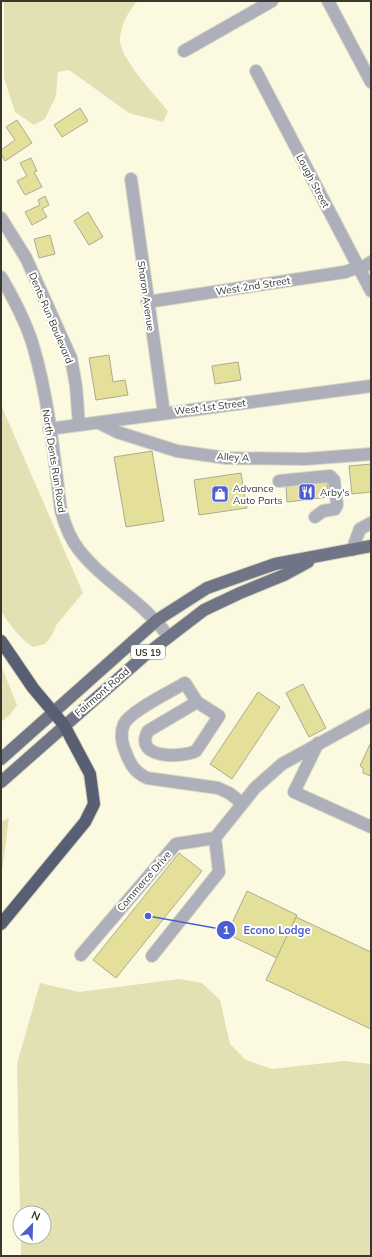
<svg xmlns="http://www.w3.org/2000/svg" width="372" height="1257" viewBox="0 0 372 1257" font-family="Mulish,sans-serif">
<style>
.green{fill:#e3e1b4}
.building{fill:#e5e099;stroke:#acaa93}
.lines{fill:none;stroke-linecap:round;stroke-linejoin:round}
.minor-casing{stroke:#d8d7c1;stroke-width:14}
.major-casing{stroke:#d8d7c1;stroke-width:14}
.highway-casing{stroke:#d8d7c1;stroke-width:14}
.minor{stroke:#adb0ba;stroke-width:12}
.major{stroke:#6f7486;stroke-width:12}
.highway{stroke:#595f73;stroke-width:12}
.labels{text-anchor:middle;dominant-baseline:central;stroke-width:4;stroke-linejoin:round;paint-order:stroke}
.shield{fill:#fff;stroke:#74746d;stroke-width:1}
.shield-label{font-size:9px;font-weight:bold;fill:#38382e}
.street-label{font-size:10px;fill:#38382e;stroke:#fff}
.poi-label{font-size:10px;fill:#38382e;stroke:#fff;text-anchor:start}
.leader{fill:none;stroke:#4b5ed3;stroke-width:1.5}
.callout-dot{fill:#4b5ed3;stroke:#fff;stroke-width:1.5}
.mark-label{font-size:12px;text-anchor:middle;font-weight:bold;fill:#fff}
.callout-label{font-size:11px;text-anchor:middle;font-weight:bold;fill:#4b5ed3;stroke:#fff;stroke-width:4;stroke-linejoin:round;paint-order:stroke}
</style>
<rect width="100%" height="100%" fill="#fbfae1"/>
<g class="green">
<path d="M 4,1 L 137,1 C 128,12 122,23 120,37 C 117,56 156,96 168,111 L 163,122 L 129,113 L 69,70 L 58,72 L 56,96 L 45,119 L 34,125 L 15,112 L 4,78 Z"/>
<path d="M 1,405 L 83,593 L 57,624 L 52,635 L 45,644 L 33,647 C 19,638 10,625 1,611 Z"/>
<path d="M 1,665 L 17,705 L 10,715 L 1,722 Z"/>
<path d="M 9,818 L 1,879 L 1,822 Z"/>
<path d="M 179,979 L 202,983 L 220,1000 L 230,1044 L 246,1060 L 272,1069 L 344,1061 L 371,1064 L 371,1256 L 21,1256 L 21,1237 L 44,1237 L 44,1213 L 20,1213 L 17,1064 L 40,983 L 79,992 Z"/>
</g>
<g class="building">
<path d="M 80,108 L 88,121 L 62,137 L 54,125 Z"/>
<path d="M 17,120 L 32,143 L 5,161 L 1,154 L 1,150 L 15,140 L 6,127 Z"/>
<path d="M 31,158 L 37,171 L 34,172 L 42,187 L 25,195 L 17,181 L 27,176 L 20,163 Z"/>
<path d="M 45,196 L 49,205 L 42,209 L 47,217 L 32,225 L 25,212 L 40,205 L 38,200 Z"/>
<path d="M 88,212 L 103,237 L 89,245 L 74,221 Z"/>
<path d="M 50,235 L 55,254 L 39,258 L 34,239 Z"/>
<path d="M 109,355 L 113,382 L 125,380 L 128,395 L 96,400 L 89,358 Z"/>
<path d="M 238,362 L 241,380 L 215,384 L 212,366 Z"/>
<path d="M 152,451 L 164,521 L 126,527 L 114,457 Z"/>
<path d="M 371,464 L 371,492 L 352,494 L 349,466 Z"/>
<path d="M 241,473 L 247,508 L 199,515 L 194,480 Z"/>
<path d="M 327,481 L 329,497 L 287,502 L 286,486 Z"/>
<path d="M 303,684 L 326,728 L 309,737 L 286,693 Z"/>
<path d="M 258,692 L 280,707 L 232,779 L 210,764 Z"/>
<path d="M 371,742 L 371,776 L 363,773 L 363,768 L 360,766 Z"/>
<path d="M 179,853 L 202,871 L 116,978 L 93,960 Z"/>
<path d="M 247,891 L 297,915 L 277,958 L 227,934 Z"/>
<path d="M 296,917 L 371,952 L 371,1029 L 266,980 Z"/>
</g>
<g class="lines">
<defs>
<g id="minor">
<path d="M 328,1 L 371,82"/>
<path d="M 184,51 L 272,1"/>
<path d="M 256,71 L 371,291"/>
<path d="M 131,179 L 164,413"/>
<path d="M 1,218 L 26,258 L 71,358 L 76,386 L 79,425"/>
<path d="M 360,269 L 371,262"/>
<path d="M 1,277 C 14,299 27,324 34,349 C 49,401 54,457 61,511 C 65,525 70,539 79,550 C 105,583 143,601 168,636"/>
<path d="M 147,302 L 345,272 L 359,267"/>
<path d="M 99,423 L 117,432 L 177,451 L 226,458 L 305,459 L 371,454"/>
<path d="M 49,429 L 371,386"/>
<path d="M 279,481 L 330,476 L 334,480 L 337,505 L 335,509 L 323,511 L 315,517"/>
<path d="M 352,550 L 360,529 L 371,523"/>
<path d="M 197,702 L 219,716 L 196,751 C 181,758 133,759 148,731 L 197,702 L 185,683 C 172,691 130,711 124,724 C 120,733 122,744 126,753 C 131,766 135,772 147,778 L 218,788 L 229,793 L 242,803"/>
<path d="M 318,743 L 294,792 L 371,827"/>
<path d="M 81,955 L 176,844 L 215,838 L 255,788 L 282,764 L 371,715"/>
<path d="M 152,956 L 219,872 L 215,838"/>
</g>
<g id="major">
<path d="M 1,759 L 157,620 L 207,588 L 275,564 L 371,546"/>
<path d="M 1,782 L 144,656 L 204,610 L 240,593 L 284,575 L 308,562"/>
</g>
<path id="highway" d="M 1,641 L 33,688 L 64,725 L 90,774 L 94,804 L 85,822 L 1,924"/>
</defs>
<use href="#minor" class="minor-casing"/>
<use href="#major" class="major-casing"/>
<use href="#highway" class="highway-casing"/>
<use href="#minor" class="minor"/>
<use href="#major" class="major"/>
<use href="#highway" class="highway"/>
</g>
<defs>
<symbol id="restaurant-square" viewBox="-11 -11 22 22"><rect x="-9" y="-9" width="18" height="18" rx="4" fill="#4b5ed3" stroke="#fff"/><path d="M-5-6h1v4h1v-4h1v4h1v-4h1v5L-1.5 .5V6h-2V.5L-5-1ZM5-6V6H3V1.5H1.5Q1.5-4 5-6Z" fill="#fff"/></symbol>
<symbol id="shop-square" viewBox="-11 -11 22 22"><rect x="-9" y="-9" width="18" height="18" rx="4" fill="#4b5ed3" stroke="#fff"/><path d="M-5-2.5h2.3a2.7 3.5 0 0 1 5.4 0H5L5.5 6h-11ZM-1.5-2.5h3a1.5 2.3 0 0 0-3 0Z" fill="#fff"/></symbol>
</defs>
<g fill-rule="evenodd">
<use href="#restaurant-square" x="297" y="482" width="20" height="20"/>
<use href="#shop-square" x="210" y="484" width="20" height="20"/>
</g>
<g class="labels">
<rect class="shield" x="131" y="645" width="34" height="14" rx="3"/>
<g class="shield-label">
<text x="148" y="652">US 19</text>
</g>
<g class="street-label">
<text transform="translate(313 181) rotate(62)">Lough Street</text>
<text transform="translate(253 286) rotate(-9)">West 2nd Street</text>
<text transform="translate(146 296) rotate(82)">Sharon Avenue</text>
<text transform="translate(51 318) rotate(67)">Dents Run Boulevard</text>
<text transform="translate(210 407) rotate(-7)">West 1st Street</text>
<text transform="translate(233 457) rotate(3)">Alley A</text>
<text transform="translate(54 461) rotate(81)">North Dents Run Road</text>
<text transform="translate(102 692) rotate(-41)">Fairmont Road</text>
<text transform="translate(144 881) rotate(-49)">Commerce Drive</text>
</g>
<g class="poi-label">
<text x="233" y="488">Advance<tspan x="233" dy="12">Auto Parts</tspan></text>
<text x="320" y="492">Arby's</text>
</g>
</g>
<path class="leader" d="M148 916L226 930"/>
<g class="callout-dot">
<circle cx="148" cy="916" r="4"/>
<circle cx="226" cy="930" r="10"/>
</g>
<g class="mark-label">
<text x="226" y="934">1</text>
</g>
<g class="callout-label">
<text x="277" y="934">Econo Lodge</text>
</g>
<rect width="372" height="1257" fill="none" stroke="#38382e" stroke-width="4"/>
<g transform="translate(32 1225) rotate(23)"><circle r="19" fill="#ffffff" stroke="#afafab"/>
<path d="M0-3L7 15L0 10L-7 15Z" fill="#4b5ed3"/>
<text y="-6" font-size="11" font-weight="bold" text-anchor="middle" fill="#38382e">N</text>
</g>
</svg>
